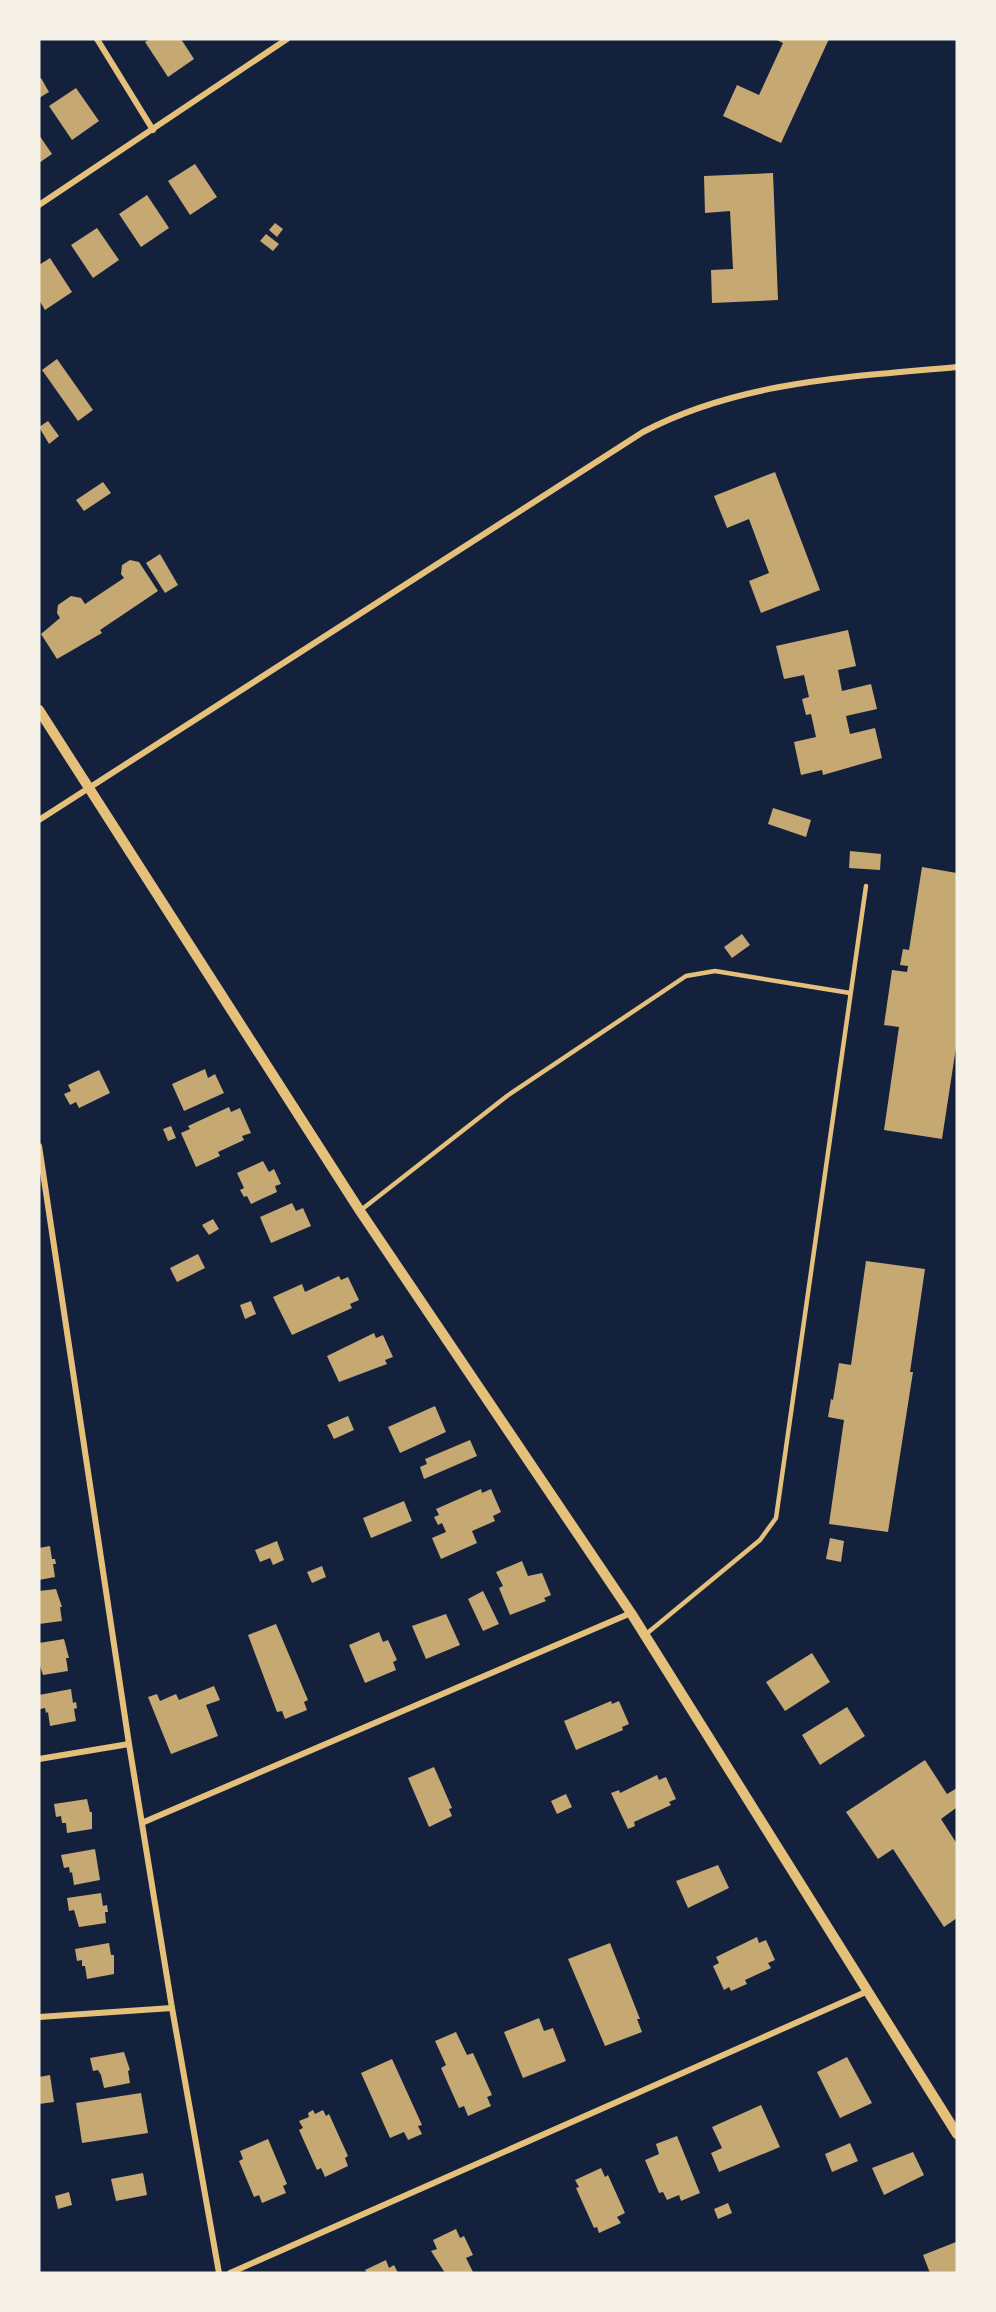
<svg xmlns="http://www.w3.org/2000/svg" width="996" height="2312" viewBox="0 0 996 2312" font-family="'Exo 2',sans-serif">
<style>
.building{fill:#c6a872}
.lines{fill:none;stroke-linecap:round;stroke-linejoin:round}
.service{stroke:#e5c07b;stroke-width:4.5}
.minor{stroke:#e5c07b;stroke-width:6}
.tertiary{stroke:#e5c07b;stroke-width:10}
</style>
<rect width="100%" height="100%" fill="#14213d"/>
<g class="building">
<path d="M 150,39 L 181,39 L 194,59 L 168,77 L 145,42 Z"/>
<path d="M 775,39 L 829,39 L 781,143 L 723,116 L 737,85 L 759,95 L 783,43 Z"/>
<path d="M 41,78 L 49,92 L 39,98 L 39,80 Z"/>
<path d="M 76,88 L 99,121 L 72,140 L 49,106 Z"/>
<path d="M 39,135 L 52,154 L 39,163 Z"/>
<path d="M 195,164 L 217,197 L 190,215 L 168,181 Z"/>
<path d="M 773,173 L 778,300 L 712,303 L 711,270 L 733,269 L 730,211 L 705,213 L 704,176 Z"/>
<path d="M 147,195 L 169,228 L 141,247 L 119,214 Z"/>
<path d="M 275,223 L 283,229 L 277,237 L 269,230 Z"/>
<path d="M 97,228 L 119,260 L 93,278 L 71,245 Z"/>
<path d="M 266,234 L 279,244 L 273,251 L 260,241 Z"/>
<path d="M 50,258 L 72,292 L 45,310 L 39,300 L 39,265 Z"/>
<path d="M 57,359 L 93,410 L 78,421 L 42,370 Z"/>
<path d="M 48,421 L 59,436 L 49,444 L 39,427 Z"/>
<path d="M 775,472 L 820,590 L 761,613 L 749,581 L 769,573 L 749,519 L 727,528 L 714,496 Z"/>
<path d="M 103,482 L 111,493 L 84,511 L 76,500 Z"/>
<path d="M 160,554 L 178,585 L 165,593 L 146,563 Z"/>
<path d="M 130,560 L 139,562 L 158,591 L 100,630 L 102,633 L 57,659 L 41,634 L 60,618 L 57,613 L 58,605 L 71,596 L 81,598 L 85,604 L 124,578 L 121,574 L 122,565 Z"/>
<path d="M 848,630 L 856,666 L 838,670 L 842,691 L 871,684 L 877,709 L 846,716 L 850,734 L 875,728 L 882,758 L 823,775 L 822,770 L 801,775 L 794,742 L 816,737 L 811,714 L 806,715 L 802,699 L 809,697 L 804,675 L 784,679 L 776,646 Z"/>
<path d="M 773,808 L 811,820 L 806,837 L 768,824 Z"/>
<path d="M 850,851 L 881,854 L 880,870 L 849,868 Z"/>
<path d="M 922,867 L 957,873 L 957,1041 L 942,1139 L 884,1130 L 899,1027 L 884,1025 L 892,970 L 907,972 L 908,966 L 900,965 L 903,949 L 909,950 Z"/>
<path d="M 742,934 L 750,945 L 732,958 L 724,947 Z"/>
<path d="M 205,1069 L 208,1078 L 215,1074 L 224,1093 L 184,1111 L 172,1084 Z"/>
<path d="M 99,1070 L 110,1093 L 79,1108 L 76,1102 L 70,1105 L 64,1094 L 71,1091 L 68,1085 Z"/>
<path d="M 229,1107 L 231,1112 L 240,1108 L 251,1133 L 242,1136 L 244,1140 L 218,1152 L 220,1156 L 196,1167 L 181,1133 L 190,1129 L 188,1126 Z"/>
<path d="M 171,1126 L 176,1138 L 168,1141 L 163,1129 Z"/>
<path d="M 263,1161 L 269,1172 L 274,1169 L 281,1184 L 275,1186 L 277,1192 L 251,1204 L 247,1196 L 244,1197 L 240,1190 L 244,1188 L 237,1173 Z"/>
<path d="M 292,1203 L 296,1211 L 303,1208 L 311,1226 L 271,1243 L 260,1217 Z"/>
<path d="M 213,1219 L 219,1229 L 209,1235 L 202,1225 Z"/>
<path d="M 198,1254 L 205,1268 L 177,1282 L 170,1268 Z"/>
<path d="M 866,1261 L 925,1269 L 910,1372 L 913,1372 L 888,1532 L 829,1524 L 844,1420 L 828,1417 L 831,1399 L 833,1400 L 839,1363 L 851,1365 Z"/>
<path d="M 339,1276 L 341,1280 L 348,1277 L 359,1300 L 350,1304 L 352,1308 L 292,1335 L 273,1297 L 302,1284 L 305,1292 Z"/>
<path d="M 251,1301 L 256,1314 L 245,1319 L 240,1305 Z"/>
<path d="M 374,1333 L 376,1338 L 383,1335 L 393,1357 L 385,1360 L 387,1364 L 339,1382 L 327,1356 Z"/>
<path d="M 435,1406 L 446,1432 L 400,1453 L 388,1427 Z"/>
<path d="M 348,1416 L 354,1430 L 334,1439 L 327,1425 Z"/>
<path d="M 470,1440 L 477,1456 L 424,1479 L 420,1467 L 427,1464 L 425,1459 Z"/>
<path d="M 481,1489 L 482,1493 L 491,1489 L 501,1512 L 493,1516 L 495,1521 L 472,1531 L 477,1543 L 441,1559 L 432,1538 L 446,1532 L 442,1523 L 438,1525 L 434,1517 L 439,1515 L 436,1509 Z"/>
<path d="M 404,1501 L 412,1521 L 371,1538 L 363,1518 Z"/>
<path d="M 830,1538 L 844,1541 L 841,1562 L 826,1559 Z"/>
<path d="M 277,1541 L 284,1560 L 273,1565 L 270,1558 L 260,1562 L 255,1550 Z"/>
<path d="M 50,1546 L 52,1559 L 55,1559 L 56,1564 L 53,1564 L 55,1577 L 39,1580 L 39,1548 Z"/>
<path d="M 522,1561 L 528,1576 L 542,1573 L 551,1595 L 544,1598 L 546,1601 L 510,1615 L 499,1588 L 503,1586 L 496,1572 Z"/>
<path d="M 322,1566 L 326,1577 L 312,1583 L 307,1572 Z"/>
<path d="M 56,1589 L 62,1607 L 60,1607 L 62,1621 L 39,1624 L 39,1591 Z"/>
<path d="M 483,1591 L 499,1624 L 483,1631 L 468,1599 Z"/>
<path d="M 446,1614 L 460,1645 L 426,1659 L 412,1626 Z"/>
<path d="M 276,1624 L 308,1700 L 304,1702 L 307,1710 L 285,1719 L 282,1711 L 277,1712 L 248,1635 Z"/>
<path d="M 379,1632 L 383,1642 L 388,1640 L 397,1660 L 393,1662 L 396,1670 L 365,1683 L 349,1645 Z"/>
<path d="M 64,1639 L 69,1658 L 66,1658 L 68,1671 L 43,1675 L 39,1663 L 39,1643 Z"/>
<path d="M 812,1653 L 830,1682 L 785,1711 L 766,1682 Z"/>
<path d="M 214,1686 L 220,1700 L 206,1705 L 218,1736 L 171,1754 L 148,1697 L 157,1694 L 160,1701 L 176,1694 L 179,1700 Z"/>
<path d="M 71,1689 L 73,1703 L 76,1702 L 77,1708 L 74,1709 L 76,1721 L 50,1726 L 48,1712 L 46,1713 L 45,1708 L 40,1709 L 39,1695 Z"/>
<path d="M 611,1701 L 612,1704 L 619,1701 L 629,1724 L 622,1727 L 623,1730 L 576,1750 L 564,1721 Z"/>
<path d="M 847,1707 L 865,1736 L 820,1765 L 802,1735 Z"/>
<path d="M 925,1760 L 947,1794 L 957,1788 L 956,1808 L 941,1819 L 957,1844 L 957,1918 L 944,1927 L 893,1849 L 878,1859 L 846,1812 Z"/>
<path d="M 434,1767 L 452,1808 L 449,1809 L 452,1816 L 429,1827 L 408,1778 Z"/>
<path d="M 657,1775 L 659,1780 L 666,1777 L 676,1799 L 669,1802 L 671,1805 L 634,1822 L 635,1826 L 628,1829 L 611,1793 L 619,1790 L 620,1793 Z"/>
<path d="M 566,1794 L 572,1807 L 557,1814 L 551,1801 Z"/>
<path d="M 87,1799 L 90,1812 L 92,1812 L 92,1829 L 67,1833 L 66,1823 L 62,1823 L 61,1816 L 56,1817 L 54,1804 Z"/>
<path d="M 95,1849 L 100,1880 L 74,1885 L 72,1872 L 70,1873 L 69,1867 L 64,1868 L 61,1855 Z"/>
<path d="M 718,1865 L 729,1888 L 688,1908 L 676,1881 Z"/>
<path d="M 101,1893 L 103,1906 L 107,1905 L 108,1912 L 105,1912 L 106,1923 L 79,1927 L 74,1910 L 69,1911 L 67,1898 Z"/>
<path d="M 757,1937 L 759,1943 L 766,1940 L 775,1960 L 768,1963 L 771,1968 L 745,1980 L 747,1984 L 731,1991 L 729,1987 L 724,1990 L 713,1966 L 719,1963 L 716,1957 Z"/>
<path d="M 109,1943 L 111,1955 L 114,1955 L 114,1974 L 87,1979 L 85,1966 L 82,1966 L 82,1960 L 77,1961 L 75,1949 Z"/>
<path d="M 610,1943 L 640,2019 L 637,2019 L 642,2032 L 605,2046 L 568,1959 Z"/>
<path d="M 539,2018 L 544,2031 L 553,2028 L 566,2061 L 523,2078 L 504,2032 Z"/>
<path d="M 456,2032 L 467,2055 L 473,2053 L 492,2095 L 487,2097 L 491,2106 L 468,2116 L 464,2106 L 459,2108 L 441,2068 L 446,2065 L 435,2041 Z"/>
<path d="M 124,2052 L 130,2070 L 128,2071 L 130,2083 L 104,2088 L 101,2075 L 98,2070 L 93,2071 L 90,2058 Z"/>
<path d="M 847,2057 L 872,2103 L 840,2118 L 817,2072 Z"/>
<path d="M 392,2059 L 422,2125 L 418,2126 L 422,2134 L 408,2140 L 404,2132 L 390,2138 L 361,2073 Z"/>
<path d="M 50,2075 L 54,2102 L 39,2104 L 39,2077 Z"/>
<path d="M 141,2093 L 148,2133 L 82,2143 L 76,2103 Z"/>
<path d="M 761,2105 L 780,2147 L 719,2172 L 711,2153 L 722,2148 L 712,2127 Z"/>
<path d="M 313,2110 L 315,2114 L 323,2110 L 326,2116 L 329,2114 L 348,2156 L 345,2158 L 348,2166 L 325,2177 L 321,2168 L 317,2170 L 299,2130 L 303,2128 L 299,2121 L 309,2117 L 308,2113 Z"/>
<path d="M 677,2136 L 700,2193 L 681,2201 L 679,2195 L 667,2200 L 663,2192 L 659,2193 L 645,2160 L 659,2154 L 656,2144 Z"/>
<path d="M 268,2139 L 287,2184 L 283,2186 L 286,2193 L 262,2203 L 259,2195 L 254,2197 L 239,2161 L 243,2159 L 240,2151 Z"/>
<path d="M 850,2143 L 858,2161 L 832,2172 L 825,2154 Z"/>
<path d="M 913,2152 L 924,2175 L 884,2195 L 872,2168 Z"/>
<path d="M 601,2168 L 605,2177 L 608,2175 L 625,2213 L 617,2217 L 621,2223 L 599,2233 L 597,2227 L 594,2228 L 576,2188 L 579,2187 L 575,2180 Z"/>
<path d="M 143,2173 L 147,2195 L 116,2201 L 111,2179 Z"/>
<path d="M 69,2192 L 72,2205 L 58,2209 L 55,2196 Z"/>
<path d="M 728,2203 L 732,2213 L 718,2219 L 714,2209 Z"/>
<path d="M 456,2229 L 460,2238 L 464,2236 L 473,2255 L 466,2258 L 473,2272 L 470,2273 L 445,2273 L 431,2251 L 437,2249 L 433,2240 Z"/>
<path d="M 956,2242 L 957,2273 L 930,2273 L 923,2255 Z"/>
<path d="M 386,2260 L 389,2268 L 394,2265 L 398,2273 L 367,2273 L 365,2270 Z"/>
</g>
<g class="lines">
<g class="service">
<path d="M 361,1210 L 507,1096 L 686,976 L 715,971 L 850,993"/>
<path d="M 645,1635 L 760,1540 L 776,1518 L 866,886"/>
</g>
<g class="minor">
<path d="M 97,39 L 153,130"/>
<path d="M 39,205 L 287,39"/>
<path d="M 39,820 L 643,432 C 740,381 850,377 957,367"/>
<path d="M 39,1146 L 129,1744 L 172,2008 L 219,2273"/>
<path d="M 39,1759 L 129,1744"/>
<path d="M 144,1822 L 631,1613"/>
<path d="M 39,2017 L 172,2008"/>
<path d="M 230,2273 L 868,1991"/>
</g>
<path class="tertiary" d="M 39,710 L 360,1211 L 631,1613 L 957,2134"/>
</g>
<rect width="996" height="2312" fill="none" stroke="#f6f1e7" stroke-width="81"/>
</svg>
